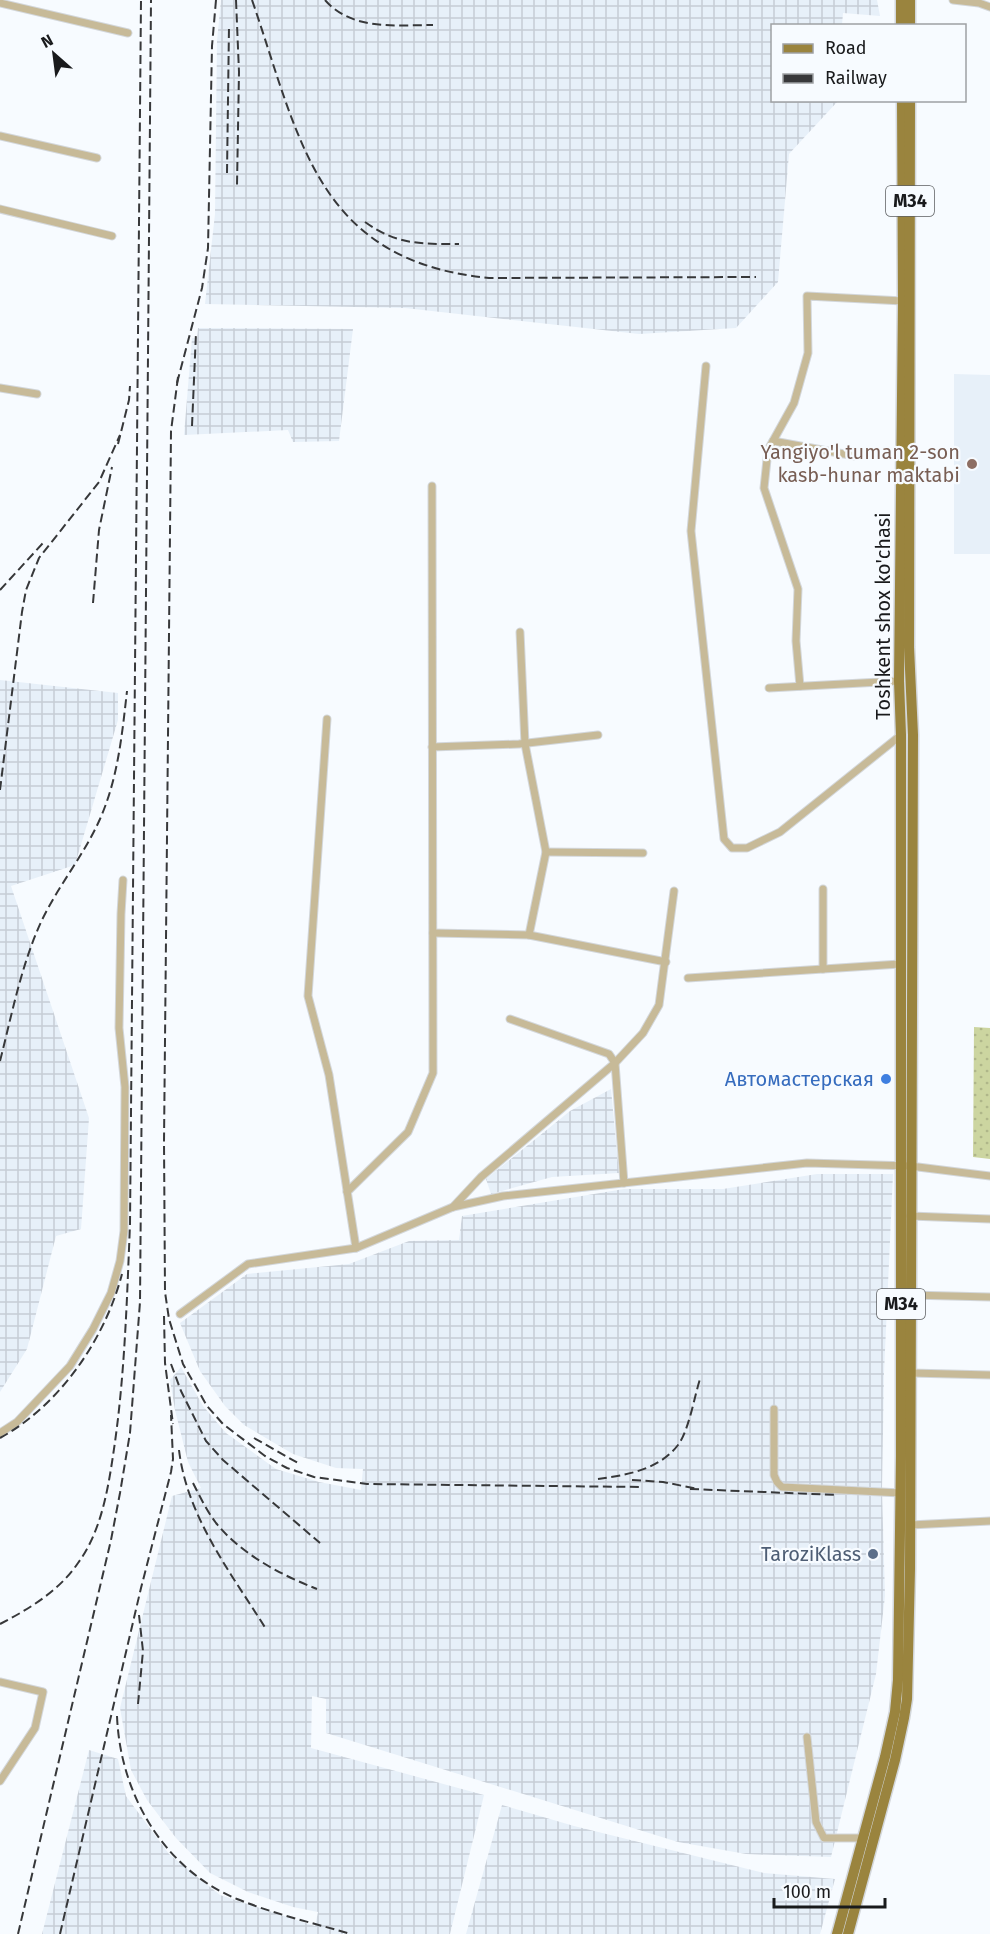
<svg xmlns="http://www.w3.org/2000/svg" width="990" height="1934" viewBox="0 0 990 1934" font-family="'Fira Sans',sans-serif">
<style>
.built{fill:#e7f0f9}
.industrial{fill:url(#industrial-grid)}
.park{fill:url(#park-dots)}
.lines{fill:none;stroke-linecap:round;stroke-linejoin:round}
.minor-casing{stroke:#d3d7db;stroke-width:9}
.primary-casing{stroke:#d3d7db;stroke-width:13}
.minor{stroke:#c7ba98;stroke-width:7}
.primary{stroke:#9a843e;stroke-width:10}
.rail{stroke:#37383a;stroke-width:2;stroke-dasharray:9 4.5;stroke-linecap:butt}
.education-dot{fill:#8d6e63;stroke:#f7fbff;stroke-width:2}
.shop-dot{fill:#3f7fe0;stroke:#f7fbff;stroke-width:2}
.service-dot{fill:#5c6f8a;stroke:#f7fbff;stroke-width:2}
.labels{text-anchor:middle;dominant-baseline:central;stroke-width:4.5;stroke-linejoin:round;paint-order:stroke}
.shield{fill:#f7fbff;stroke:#5c5e60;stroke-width:1.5}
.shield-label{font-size:18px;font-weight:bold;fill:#191a1c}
.education-label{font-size:20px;fill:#785e54;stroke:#f7fbff;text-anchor:end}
.street-label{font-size:20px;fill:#191a1c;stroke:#f7fbff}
.shop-label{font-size:20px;fill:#366cbe;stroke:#f7fbff;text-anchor:end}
.service-label{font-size:20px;fill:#4e5e75;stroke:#f7fbff;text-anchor:end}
</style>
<defs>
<pattern id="industrial-grid" width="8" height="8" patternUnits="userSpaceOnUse" patternTransform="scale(1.5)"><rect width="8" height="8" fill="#e7f0f9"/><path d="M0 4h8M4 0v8" fill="none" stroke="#c6cdd5"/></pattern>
<pattern id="park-dots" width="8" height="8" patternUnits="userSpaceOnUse" patternTransform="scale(1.5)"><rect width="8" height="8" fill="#ccd5a0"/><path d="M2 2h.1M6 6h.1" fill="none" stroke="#afb689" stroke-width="1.8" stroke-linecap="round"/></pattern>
</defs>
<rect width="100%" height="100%" fill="#f7fbff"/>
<path class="built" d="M 954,374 L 990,375 L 990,554 L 954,554 Z"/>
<g class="industrial">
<path d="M 221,0 L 877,0 L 880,16 L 843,13 L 842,25 L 772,26 L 772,100 L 838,101 L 789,154 L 778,282 L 736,328 L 639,334 L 405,308 L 205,304 L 215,214 L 217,41 Z"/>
<path d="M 198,328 L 353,329 L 339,441 L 293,442 L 288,430 L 184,435 L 192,338 L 197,338 Z"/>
<path d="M 0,680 L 118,693 L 118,720 L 75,865 L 11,886 L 89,1118 L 81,1229 L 56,1236 L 27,1349 L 0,1392 Z"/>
<path d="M 611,1089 L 619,1173 L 552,1177 L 491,1194 L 486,1179 L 570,1111 Z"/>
<path d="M 817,1174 L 893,1174 L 884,1373 L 882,1490 L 885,1596 L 876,1674 L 831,1857 L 746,1854 L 678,1842 L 326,1733 L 326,1699 L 312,1696 L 311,1748 L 484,1795 L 450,1934 L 42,1934 L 89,1750 L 118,1759 L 126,1796 L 169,1854 L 220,1895 L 315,1926 L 318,1912 L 293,1907 L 248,1892 L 210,1873 L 176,1838 L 147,1800 L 131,1770 L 120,1708 L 172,1496 L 201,1488 L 188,1462 L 175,1410 L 170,1380 L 181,1367 L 203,1406 L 226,1433 L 276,1469 L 319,1482 L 361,1490 L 363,1469 L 336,1468 L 293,1454 L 244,1425 L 225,1406 L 200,1371 L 180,1323 L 247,1274 L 349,1264 L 409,1241 L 459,1240 L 462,1216 L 624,1189 L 723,1189 Z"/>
<path d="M 502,1805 L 574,1826 L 764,1873 L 835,1879 L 820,1934 L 466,1934 Z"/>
</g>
<path class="park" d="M 974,1027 L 990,1028 L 990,1159 L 973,1157 Z"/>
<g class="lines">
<defs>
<g id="minor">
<path d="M 953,0 L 979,3 L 990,7"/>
<path d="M 0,3 L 128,33"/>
<path d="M 0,136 L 97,158"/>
<path d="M 0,209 L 112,236"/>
<path d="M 706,366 L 691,531 L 724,839 L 732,848 L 747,848 L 780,832 L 901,735"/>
<path d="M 0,388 L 37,394"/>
<path d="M 773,441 L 855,456"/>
<path d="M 520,632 L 525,744 L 546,852 L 529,935"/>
<path d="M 800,686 L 796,641 L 798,589 L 764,488 L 768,450 L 794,403 L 808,353 L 807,296 L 903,301"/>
<path d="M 769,688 L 899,681"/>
<path d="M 327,719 L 308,996 L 329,1075 L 356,1248"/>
<path d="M 432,747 L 519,744 L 598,735"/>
<path d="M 546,852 L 643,853"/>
<path d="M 433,933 L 529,935 L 666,962"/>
<path d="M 823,969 L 823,889"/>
<path d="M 688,978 L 900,964"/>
<path d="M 510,1019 L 609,1054 L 615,1063 L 624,1183"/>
<path d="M 347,1192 L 408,1132 L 433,1073 L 432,486"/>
<path d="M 453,1207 L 481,1177 L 615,1063 L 643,1033 L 659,1005 L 674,891"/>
<path d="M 910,1216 L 990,1219"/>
<path d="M 910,1295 L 990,1297"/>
<path d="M 180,1314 L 248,1264 L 356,1248 L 453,1207 L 503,1196 L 807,1163 L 910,1166 L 990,1176"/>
<path d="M 911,1373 L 990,1375"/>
<path d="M 774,1409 L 774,1475 L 777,1482 L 782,1487 L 901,1493"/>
<path d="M 0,1433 L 17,1422 L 70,1366 L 93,1329 L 111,1293 L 120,1261 L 124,1231 L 125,1087 L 119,1028 L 121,914 L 123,880"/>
<path d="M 910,1525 L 990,1521"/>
<path d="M 0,1682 L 43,1692 L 35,1728 L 0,1781"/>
<path d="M 807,1737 L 816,1822 L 824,1838 L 864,1838"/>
</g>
<g id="primary">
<path d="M 901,0 L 901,26"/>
<path d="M 910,0 L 910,26"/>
<path d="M 837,1934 L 885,1757 L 895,1712 L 898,1680 L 901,1456 L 901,735 L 899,681 L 903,301 L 902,100"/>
<path d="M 848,1934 L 895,1760 L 904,1718 L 907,1699 L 910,1569 L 913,735 L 909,647 L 910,100"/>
</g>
</defs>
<use href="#minor" class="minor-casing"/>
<use href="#primary" class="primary-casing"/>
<use href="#minor" class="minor"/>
<use href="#primary" class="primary"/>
<g class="rail">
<path d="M 236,0 L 239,72 L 237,185"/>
<path d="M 252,0 C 300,139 316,261 489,278 L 756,277"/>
<path d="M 325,0 C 352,31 396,25 433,25"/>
<path d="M 227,173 L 229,26"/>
<path d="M 365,222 C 397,245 421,244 459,244"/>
<path d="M 178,377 L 171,431 L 164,1142 L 165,1292 L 169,1319 L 183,1364 L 207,1406 L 223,1424 L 265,1456 L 287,1468 L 314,1477 L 367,1484 L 642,1487"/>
<path d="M 177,383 L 202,288 L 208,248 L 212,46 L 216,0"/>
<path d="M 192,426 L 196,333"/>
<path d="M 118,444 L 129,400 L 130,386"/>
<path d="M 0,590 L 43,543"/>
<path d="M 93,603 L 99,530 L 112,467"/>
<path d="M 0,790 L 22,612 L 26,590 L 39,558 L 99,482 L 120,435"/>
<path d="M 0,1061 C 12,1014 21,966 41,922 C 58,886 84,855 100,819 C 118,778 122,735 127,691"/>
<path d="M 164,1316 L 165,1363 L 173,1424"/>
<path d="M 171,1364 L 181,1391 L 206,1441 L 223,1460 L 320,1543"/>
<path d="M 0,1438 C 60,1405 105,1339 122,1274"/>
<path d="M 254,1438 L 298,1463"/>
<path d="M 179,1450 C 187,1517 231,1573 266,1629"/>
<path d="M 598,1479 C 626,1475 659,1470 678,1445 C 689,1430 694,1398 700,1379"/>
<path d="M 632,1480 L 663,1482 L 698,1489"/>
<path d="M 193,1483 C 200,1497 207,1511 216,1523 C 241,1554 281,1575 317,1589"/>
<path d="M 690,1489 L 838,1495"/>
<path d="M 0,1624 C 29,1609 59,1591 78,1563 C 103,1529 109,1483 115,1442 C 125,1370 127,1297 130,1224 L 141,0"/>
<path d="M 138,1704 L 143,1651 L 139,1615"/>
<path d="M 117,1716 C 120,1793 163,1869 237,1899 C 274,1914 313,1923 351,1934"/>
<path d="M 18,1934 L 111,1540 L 120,1493 L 130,1433 L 140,1302 L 151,0"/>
<path d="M 60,1934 L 141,1588 L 171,1472 L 173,1459 L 171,1415"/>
</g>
</g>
<circle class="education-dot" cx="972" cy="464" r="6"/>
<circle class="shop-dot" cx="886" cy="1079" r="6"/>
<circle class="service-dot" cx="873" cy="1554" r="6"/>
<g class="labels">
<g class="shield">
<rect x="886" y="186" width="48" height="30" rx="4.5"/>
<rect x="877" y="1289" width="48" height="30" rx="4.5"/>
</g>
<g class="shield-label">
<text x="910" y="201">M34</text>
<text x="901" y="1304">M34</text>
</g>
<g class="education-label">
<text x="960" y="452">Yangiyo'l tuman 2-son<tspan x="960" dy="23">kasb-hunar maktabi</tspan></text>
</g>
<g class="street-label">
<text transform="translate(883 616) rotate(-90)">Toshkent shox ko'chasi</text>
</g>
<g class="shop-label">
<text x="874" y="1079">Автомастерская</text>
</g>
<g class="service-label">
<text x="861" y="1554">TaroziKlass</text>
</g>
</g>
<rect x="771" y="24" width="195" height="78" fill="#f7fbff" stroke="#9ea1a4" stroke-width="1.5"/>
<rect x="783" y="44" width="30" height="9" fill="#9a843e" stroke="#9ea1a4" stroke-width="1.5"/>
<text x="825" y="54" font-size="18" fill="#191a1c">Road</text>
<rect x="783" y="74" width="30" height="9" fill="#37383a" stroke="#9ea1a4" stroke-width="1.5"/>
<text x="825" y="84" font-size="18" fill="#191a1c">Railway</text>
<g transform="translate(54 54) rotate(332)" stroke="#f7fbff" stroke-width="4.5" paint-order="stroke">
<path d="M0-4.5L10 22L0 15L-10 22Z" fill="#191a1c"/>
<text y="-9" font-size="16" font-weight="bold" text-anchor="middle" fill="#191a1c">N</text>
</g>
<path d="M774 1898v9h111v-9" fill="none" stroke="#191a1c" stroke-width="3"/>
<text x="783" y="1898" font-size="18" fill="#191a1c" stroke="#f7fbff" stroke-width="4.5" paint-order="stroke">100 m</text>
</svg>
